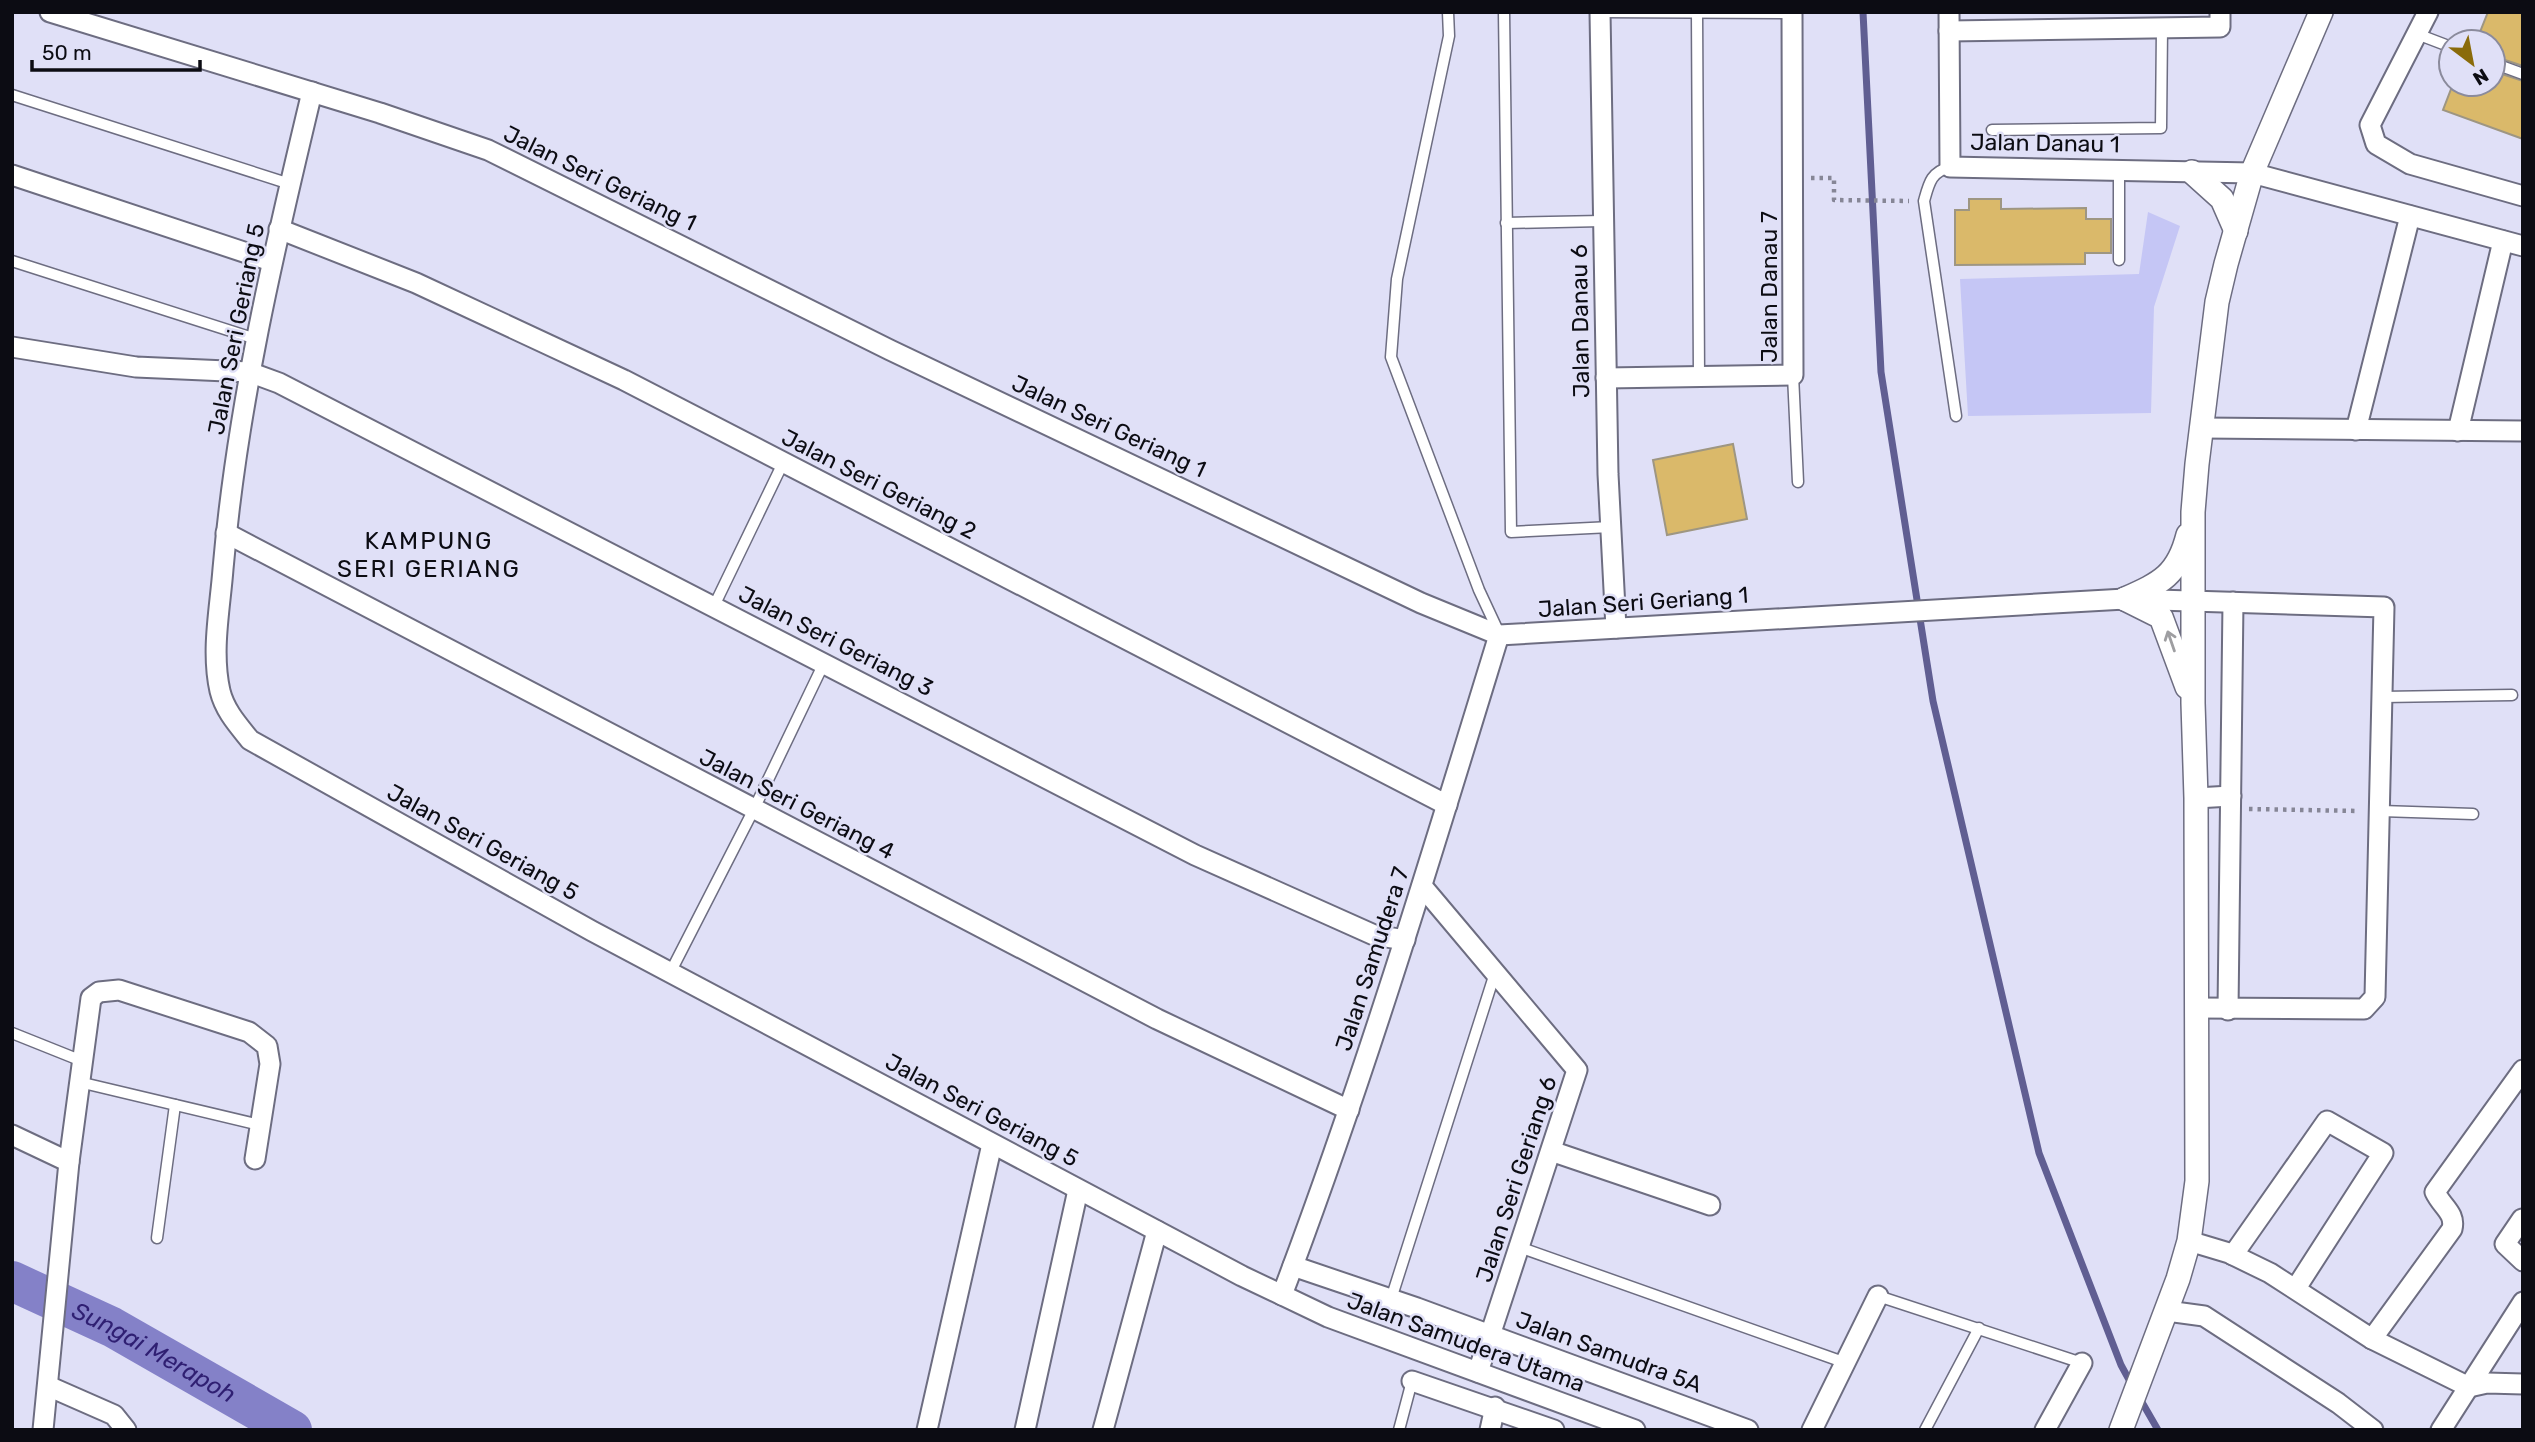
<svg xmlns="http://www.w3.org/2000/svg" width="2535" height="1442" viewBox="0 0 2535 1442" font-family="Rubik,sans-serif">
<style>
.green{fill:#c5c6f5}
.lines{fill:none;stroke-linecap:round;stroke-linejoin:round}
.stream{stroke:#605e92;stroke-width:7}
.river{stroke:#8481c8;stroke-width:40}
.building{fill:#dab96a;stroke:#9e9682;stroke-width:2}
.service-casing{stroke:#6d6d81;stroke-width:13}
.minor-casing{stroke:#6d6d81;stroke-width:23}
.tertiary-casing{stroke:#6d6d81;stroke-width:26}
.path{stroke:#868696;stroke-width:4.5;stroke-dasharray:3.5 5;stroke-linecap:butt}
.service{stroke:#fff;stroke-width:10}
.minor{stroke:#fff;stroke-width:19}
.tertiary{stroke:#fff;stroke-width:23}
.oneway{stroke:#9e9ea1}
.labels{text-anchor:middle;dominant-baseline:central;stroke-width:5;stroke-linejoin:round;paint-order:stroke}
.street-label{font-size:23px;fill:#0c0c13;stroke:#e0e0f7}
.neighbourhood-label{font-size:24px;letter-spacing:2px;fill:#0c0c13;stroke:#e0e0f7}
.water-label{font-size:24px;font-style:italic;fill:#2f1f72;stroke:#e0e0f7}
</style>
<rect width="100%" height="100%" fill="#e0e0f7"/>
<path class="green" d="M 2148,212 L 2180,226 L 2154,307 L 2151,413 L 1968,416 L 1960,279 L 2139,274 Z"/>
<g class="lines">
<g class="stream">
<path d="M 1863,12 L 1881,372 L 1933,701 L 2039,1153 L 2121,1365 L 2133,1387"/>
<path d="M 2139,1397 L 2158,1430"/>
</g>
<path class="river" id="s1" d="M 12,1281 L 112,1327 L 292,1430"/>
</g>
<g class="building">
<path d="M 2488,12 L 2523,12 L 2523,66 L 2493,56 L 2493,42 L 2476,42 Z"/>
<path d="M 2493,71 L 2523,81 L 2523,139 L 2443,110 L 2453,84 L 2493,84 Z"/>
<path d="M 1969,199 L 2001,199 L 2001,209 L 2086,208 L 2086,219 L 2111,219 L 2111,253 L 2085,253 L 2085,264 L 1955,265 L 1955,210 L 1969,210 Z"/>
<path d="M 1733,444 L 1747,519 L 1667,535 L 1653,460 Z"/>
</g>
<g class="lines">
<defs>
<g id="service">
<path d="M 1448,12 L 1449,36 L 1397,279 L 1391,357 L 1479,590 L 1499,633"/>
<path d="M 1504,12 L 1511,532 L 1611,527"/>
<path d="M 1600,12 L 1792,13"/>
<path d="M 1697,12 L 1699,376"/>
<path d="M 2417,34 L 2451,47"/>
<path d="M 2493,63 L 2523,74"/>
<path d="M 12,95 L 290,184"/>
<path d="M 1992,130 L 2161,128 L 2162,28"/>
<path d="M 1950,167 C 1931,172 1929,183 1924,201 L 1956,416"/>
<path d="M 2119,168 L 2119,260"/>
<path d="M 1506,223 L 1602,221"/>
<path d="M 12,261 L 256,339"/>
<path d="M 1793,375 L 1798,482"/>
<path d="M 714,606 L 783,463"/>
<path d="M 2382,697 L 2512,695"/>
<path d="M 2381,811 L 2473,814"/>
<path d="M 670,973 L 754,809 L 824,663"/>
<path d="M 12,1033 L 82,1061"/>
<path d="M 79,1082 L 260,1125"/>
<path d="M 157,1238 L 175,1105"/>
<path d="M 1519,1247 L 1846,1363"/>
<path d="M 1878,1296 L 2082,1363"/>
<path d="M 1391,1299 L 1495,973"/>
<path d="M 1399,1430 L 1412,1381"/>
<path d="M 1925,1430 L 1979,1328"/>
</g>
<g id="minor">
<path d="M 50,12 L 380,113 L 488,150 L 890,350 L 1421,603 L 1499,635 L 2125,599 L 2384,607 L 2375,997 L 2364,1009 L 2196,1008"/>
<path d="M 1600,12 L 1608,474 L 1616,628"/>
<path d="M 1949,12 L 1950,167 L 2252,173 L 2523,246"/>
<path d="M 2428,12 L 2370,125 L 2376,144 L 2410,164 L 2523,196"/>
<path d="M 1949,31 L 2220,27 L 2220,12"/>
<path d="M 312,92 C 274,250 237,407 223,569 C 220,609 211,651 220,691 C 225,711 238,725 250,740 L 592,931 L 1242,1276 L 1328,1317 L 1635,1430"/>
<path d="M 12,175 L 271,261"/>
<path d="M 279,229 L 416,283 L 624,380 L 1447,805"/>
<path d="M 12,347 L 136,367 L 249,372 L 279,383 L 1195,855 L 1374,935 L 1405,940"/>
<path d="M 1606,378 L 1793,375 L 1792,12"/>
<path d="M 2202,428 L 2523,431"/>
<path d="M 2356,430 L 2410,216"/>
<path d="M 2458,431 L 2503,241"/>
<path d="M 226,533 L 1157,1019 L 1349,1110"/>
<path d="M 2196,798 L 2231,796"/>
<path d="M 1422,886 L 1577,1070 L 1478,1372"/>
<path d="M 2228,1010 L 2233,602"/>
<path d="M 12,1135 L 69,1162"/>
<path d="M 1551,1151 L 1710,1205"/>
<path d="M 2522,1219 L 2505,1244 L 2523,1261"/>
<path d="M 2189,1241 L 2229,1253 L 2270,1273 L 2372,1339 L 2469,1387 L 2487,1383 L 2523,1384"/>
<path d="M 2233,1255 L 2327,1121 L 2383,1153 L 2296,1288"/>
<path d="M 1293,1266 L 1417,1308 L 1748,1430"/>
<path d="M 1282,1295 C 1364,1079 1431,857 1499,635"/>
<path d="M 2167,1311 L 2204,1316 L 2338,1403 L 2373,1430"/>
<path d="M 2372,1339 L 2452,1229 C 2456,1213 2442,1207 2435,1192 L 2523,1070"/>
<path d="M 1412,1381 L 1554,1430"/>
<path d="M 48,1386 L 114,1415 L 126,1430"/>
<path d="M 43,1430 L 69,1162 L 91,998 L 99,992 L 119,990 L 249,1032 L 267,1046 L 270,1064 L 255,1159"/>
<path d="M 927,1430 L 992,1144"/>
<path d="M 1025,1430 L 1078,1190"/>
<path d="M 1103,1430 L 1157,1231"/>
<path d="M 1490,1430 L 1495,1407"/>
<path d="M 1812,1430 L 1878,1296"/>
<path d="M 2045,1430 L 2082,1363"/>
<path d="M 2441,1430 L 2523,1302"/>
</g>
<g id="tertiary">
<path d="M 2192,172 L 2222,199 L 2236,231"/>
<path d="M 2125,599 L 2161,617 L 2187,687"/>
<path d="M 2125,599 C 2161,583 2178,575 2188,535"/>
<path d="M 2121,1430 L 2178,1279 L 2189,1241 L 2197,1181 L 2196,798 L 2193,703 L 2193,512 L 2197,464 L 2217,302 L 2226,264 L 2252,173 L 2321,12"/>
</g>
</defs>
<use href="#service" class="service-casing"/>
<use href="#minor" class="minor-casing"/>
<use href="#tertiary" class="tertiary-casing"/>
<g class="path">
<path d="M 1811,178 L 1834,178 L 1834,200 L 1909,201"/>
<path d="M 2249,809 L 2359,811"/>
</g>
<use href="#service" class="service"/>
<use href="#minor" class="minor"/>
<use href="#tertiary" class="tertiary"/>
</g>
<defs><path id="oneway-shaft" d="M-6 0H5M1.5-3L5.5 0L1.5 3" fill="none" stroke-width="1.6" stroke-linecap="round" stroke-linejoin="round" transform="scale(1.75)"/></defs>
<use class="oneway" href="#oneway-shaft" transform="translate(2171 641) rotate(-109)"/>
<g class="labels">
<g class="street-label">
<text transform="translate(2045 143) rotate(1)">Jalan Danau 1</text>
<text transform="translate(600 178) rotate(26)">Jalan Seri Geriang 1</text>
<text transform="translate(1769 287) rotate(-90)">Jalan Danau 7</text>
<text transform="translate(1580 321) rotate(-91)">Jalan Danau 6</text>
<text transform="translate(236 329) rotate(-79)">Jalan Seri Geriang 5</text>
<text transform="translate(1109 426) rotate(25)">Jalan Seri Geriang 1</text>
<text transform="translate(879 484) rotate(27)">Jalan Seri Geriang 2</text>
<text transform="translate(1643 602) rotate(-4)">Jalan Seri Geriang 1</text>
<text transform="translate(836 641) rotate(27)">Jalan Seri Geriang 3</text>
<text transform="translate(797 804) rotate(27)">Jalan Seri Geriang 4</text>
<text transform="translate(483 842) rotate(29)">Jalan Seri Geriang 5</text>
<text transform="translate(1372 959) rotate(-72)">Jalan Samudera 7</text>
<text transform="translate(982 1110) rotate(28)">Jalan Seri Geriang 5</text>
<text transform="translate(1516 1179) rotate(-72)">Jalan Seri Geriang 6</text>
<text transform="translate(1466 1342) rotate(20)">Jalan Samudera Utama</text>
<text transform="translate(1609 1352) rotate(20)">Jalan Samudra 5A</text>
</g>
<g class="neighbourhood-label">
<text x="429" y="541">KAMPUNG<tspan x="429" dy="28">SERI GERIANG</tspan></text>
</g>
<g class="water-label">
<text stroke="none"><textPath href="#s1" startOffset="159">Sungai Merapoh</textPath></text>
</g>
</g>
<rect width="2535" height="1442" fill="none" stroke="#0c0c13" stroke-width="28"/>
<g transform="translate(2472 63) rotate(148)"><circle r="33" fill="#e0e0f7" stroke="#8b8b9c" stroke-width="2"/>
<path d="M0-5L12 26L0 18L-12 26Z" fill="#8a6b0a"/>
<text y="-10" font-size="19" font-weight="bold" text-anchor="middle" fill="#0c0c13">N</text>
</g>
<path d="M32 60v10h168v-10" fill="none" stroke="#0c0c13" stroke-width="3.5"/>
<text x="42" y="60" font-size="21" fill="#0c0c13" stroke="#e0e0f7" stroke-width="5" paint-order="stroke">50 m</text>
</svg>
